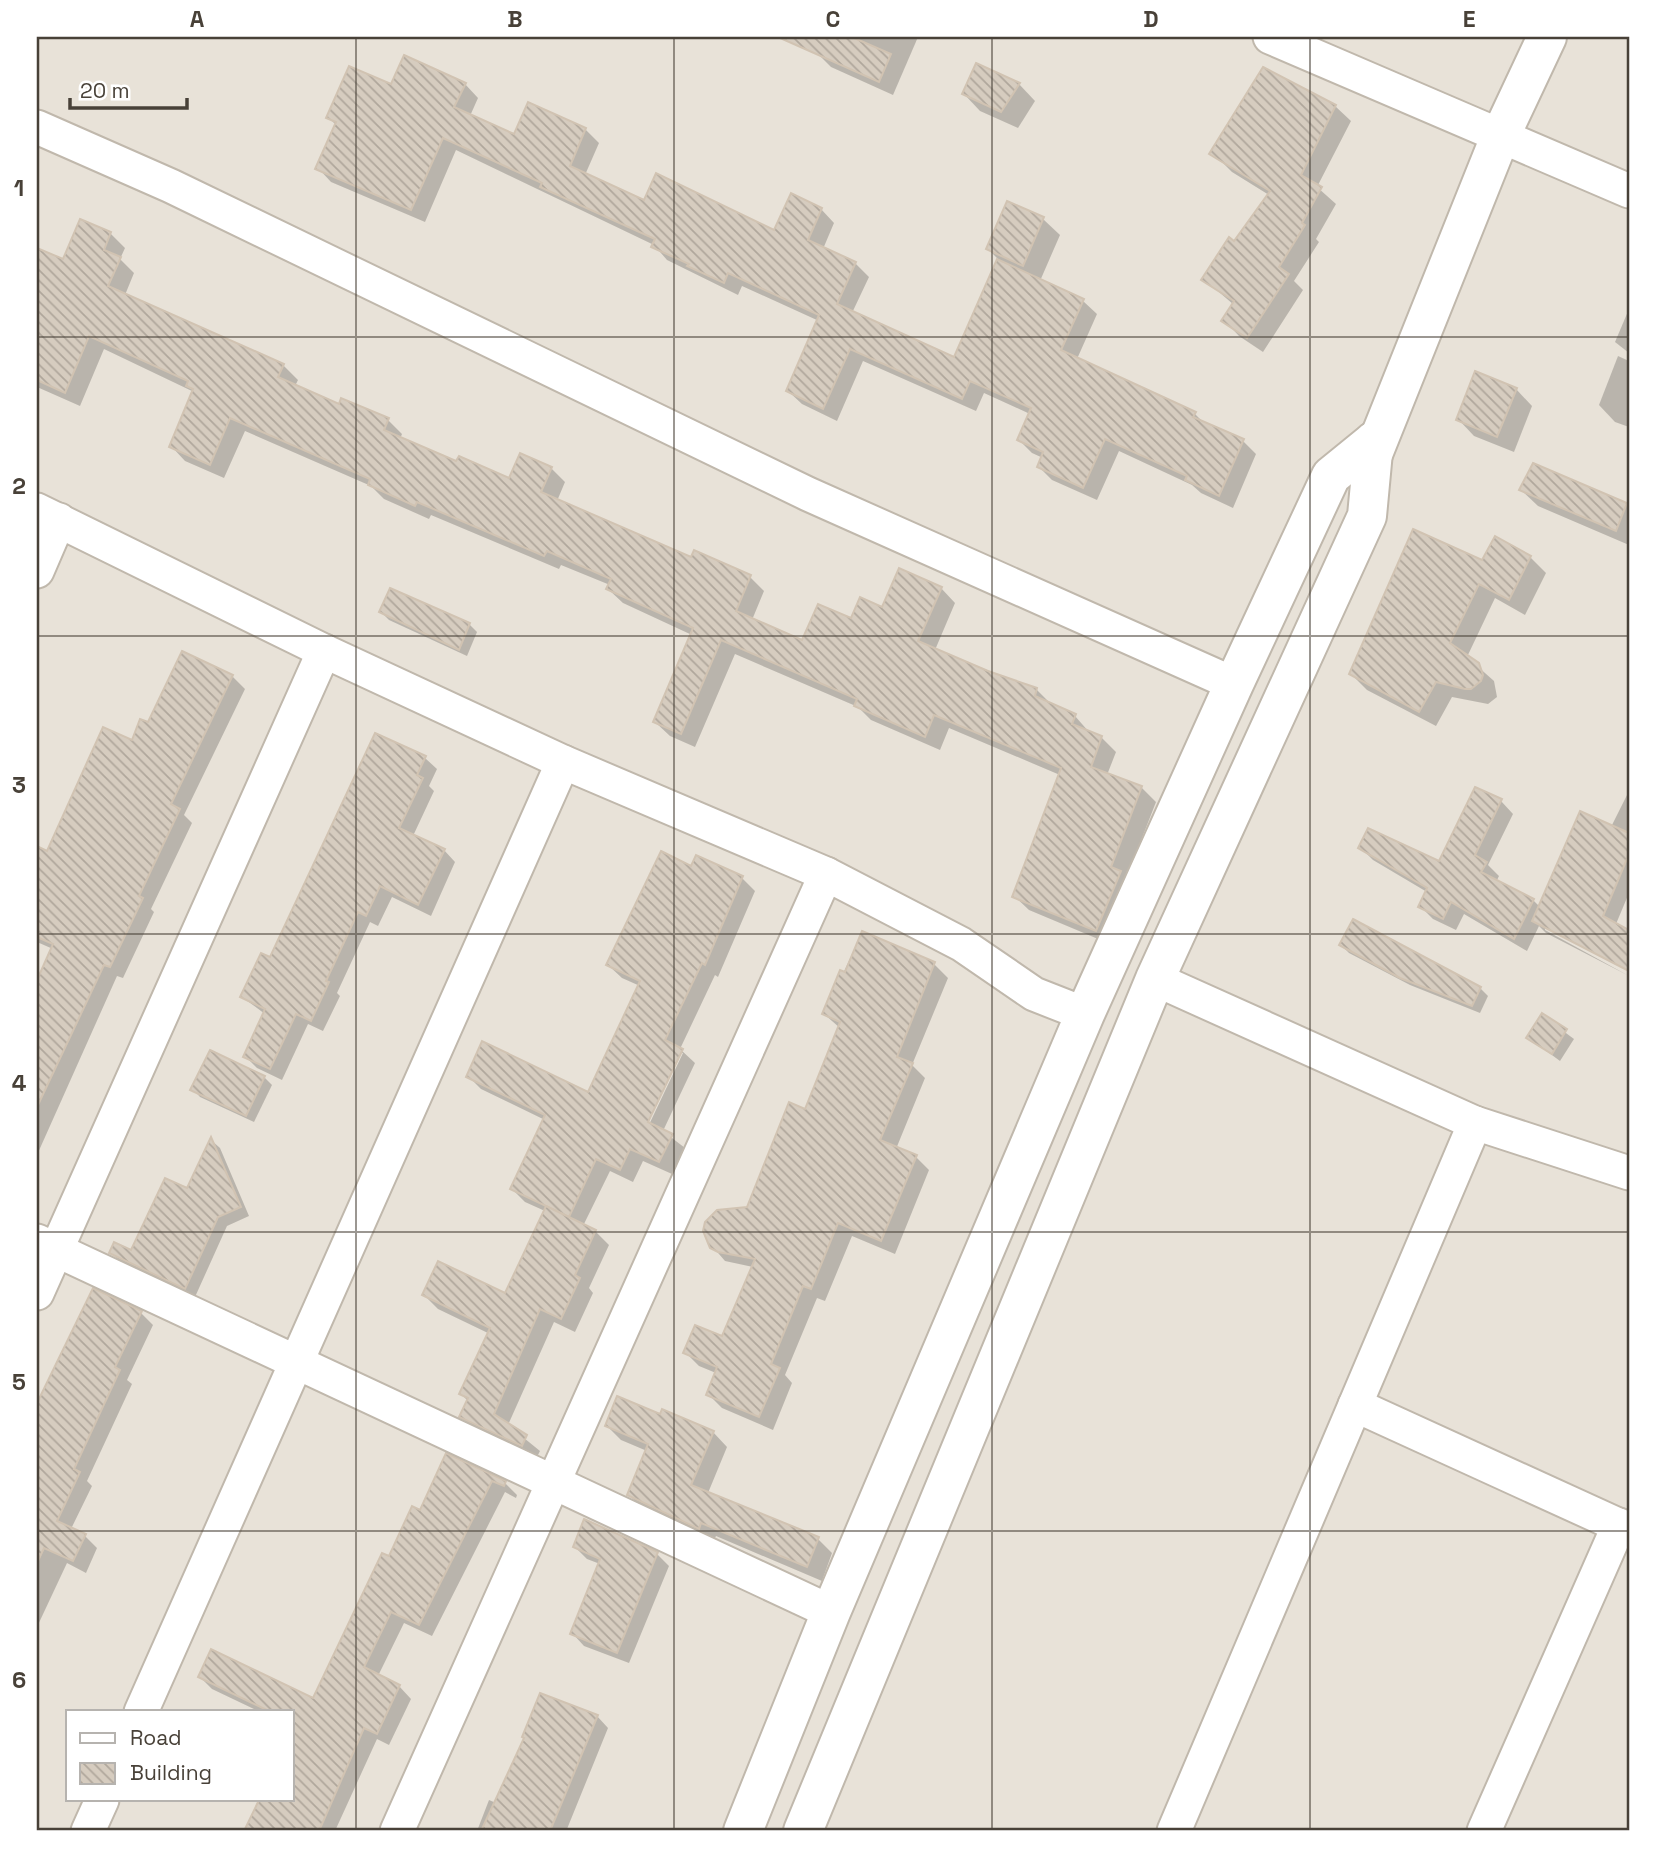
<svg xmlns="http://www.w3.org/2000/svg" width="1666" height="1868" viewBox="0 0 1666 1868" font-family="'Space Grotesk',sans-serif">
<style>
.residential{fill:#e8e2d8;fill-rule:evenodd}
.shadow{fill:#0003;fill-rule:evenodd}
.building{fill:url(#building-back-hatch);stroke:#d1c3b2;stroke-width:2}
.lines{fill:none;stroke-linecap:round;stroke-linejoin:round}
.minor-casing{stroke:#c0b8ac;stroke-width:37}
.tertiary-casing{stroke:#c0b8ac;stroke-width:42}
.minor{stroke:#fff;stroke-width:33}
.tertiary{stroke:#fff;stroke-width:38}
.grid{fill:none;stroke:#484138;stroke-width:2;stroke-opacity:0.55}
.neatline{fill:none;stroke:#484138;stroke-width:2.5}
.grid-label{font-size:23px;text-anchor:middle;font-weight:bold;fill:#484138}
</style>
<defs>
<pattern id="building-back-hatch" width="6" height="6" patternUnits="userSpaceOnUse" patternTransform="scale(1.75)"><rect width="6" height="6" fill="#d6ccbf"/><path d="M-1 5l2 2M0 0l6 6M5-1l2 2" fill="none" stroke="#b0a79c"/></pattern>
</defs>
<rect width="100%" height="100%" fill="#f4f0e9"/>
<path class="residential" d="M 37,37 L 1629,37 L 1629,1831 L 37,1831 ZM 68,1712 L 292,1712 L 292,1800 L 68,1800 Z"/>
<g class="shadow">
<path d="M 823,37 L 918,37 L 893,95 L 831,67 L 817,53 Z"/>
<path d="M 1263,69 L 1335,106 L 1351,121 L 1317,187 L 1336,204 L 1316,239 L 1319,242 L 1294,281 L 1303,290 L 1263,352 L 1239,336 L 1224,320 L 1234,305 L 1204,279 L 1269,195 L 1232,172 L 1217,157 Z"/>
<path d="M 465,84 L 478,98 L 470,116 L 515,136 L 585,129 L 599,143 L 585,175 L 645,202 L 775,233 L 821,209 L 834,223 L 823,249 L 855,263 L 869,277 L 852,313 L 955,359 L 998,259 L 988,249 L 1008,203 L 1043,219 L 1060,235 L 1040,281 L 1083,301 L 1097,314 L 1077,359 L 1195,414 L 1205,424 L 1243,441 L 1256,454 L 1233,508 L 1201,493 L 1192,485 L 1119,451 L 1097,500 L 1052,480 L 1039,467 L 1043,458 L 1032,453 L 1019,440 L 1030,414 L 984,393 L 976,411 L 863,361 L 837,421 L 802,404 L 788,391 L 819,321 L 742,286 L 738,295 L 667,260 L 654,245 L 456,150 L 425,222 L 331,182 L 318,168 L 337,126 L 328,117 L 392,87 Z"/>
<path d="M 1019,84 L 1035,101 L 1018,128 L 980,111 L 964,94 Z"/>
<path d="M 110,233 L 125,248 L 120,259 L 134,273 L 125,295 L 283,365 L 298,380 L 295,386 L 340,406 L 388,420 L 402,434 L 400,439 L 457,464 L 510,480 L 551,468 L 565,482 L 557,501 L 692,559 L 750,577 L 764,591 L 752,620 L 803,643 L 852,620 L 941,588 L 955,603 L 935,650 L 1036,689 L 1051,704 L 1075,716 L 1089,732 L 1101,737 L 1116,752 L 1107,775 L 1141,787 L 1156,802 L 1126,879 L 1110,944 L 1029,910 L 1014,896 L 1060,775 L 949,728 L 940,750 L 871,720 L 858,707 L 735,654 L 695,747 L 670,736 L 655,722 L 692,635 L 623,603 L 608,589 L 610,585 L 561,565 L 559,569 L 431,515 L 429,519 L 384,499 L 371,486 L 245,431 L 224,478 L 185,461 L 171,446 L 194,392 L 104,349 L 80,406 L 37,387 L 37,326 L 40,318 L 37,317 L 37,249 L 64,262 Z"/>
<path d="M 1629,309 L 1629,353 L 1615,342 Z"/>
<path d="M 1618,356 L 1629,361 L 1629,427 L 1615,422 L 1599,405 Z"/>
<path d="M 1516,389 L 1532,406 L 1514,452 L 1474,436 L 1458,419 Z"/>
<path d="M 1521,490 L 1626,505 L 1629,508 L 1629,545 L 1538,506 Z"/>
<path d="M 1530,557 L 1546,573 L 1525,615 L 1495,598 L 1467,657 L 1494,681 L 1497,697 L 1488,704 L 1452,697 L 1436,726 L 1367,690 L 1351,674 L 1483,562 Z"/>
<path d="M 381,612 L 469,624 L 477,632 L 467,656 L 389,620 Z"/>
<path d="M 232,676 L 245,689 L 184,815 L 192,823 L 151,909 L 154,912 L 123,978 L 117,976 L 37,1155 L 37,983 L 53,949 L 37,942 L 37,848 L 47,853 L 149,724 Z"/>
<path d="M 425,758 L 437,769 L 429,786 L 434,791 L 413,836 L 444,850 L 455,862 L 431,916 L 392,897 L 378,926 L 370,922 L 337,993 L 340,996 L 323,1031 L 308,1024 L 282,1080 L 257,1068 L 245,1056 L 265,1014 L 242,997 Z"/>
<path d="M 1629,791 L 1629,893 L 1616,924 L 1629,931 L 1629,970 L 1545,926 L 1545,930 L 1629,976 L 1546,933 L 1539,926 L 1527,951 L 1464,914 L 1456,930 L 1433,919 L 1420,906 L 1427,892 L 1373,860 L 1360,847 L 1440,863 L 1501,801 L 1513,814 L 1488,865 L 1499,876 L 1496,882 L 1533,900 L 1540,907 L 1611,827 Z"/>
<path d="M 692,868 L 742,878 L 755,891 L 718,977 L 715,975 L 680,1049 L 695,1063 L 663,1131 L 685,1148 L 672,1174 L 643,1161 L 633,1182 L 610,1171 L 583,1226 L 595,1231 L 609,1245 L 589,1288 L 593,1293 L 575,1332 L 554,1322 L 508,1425 L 540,1451 L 536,1459 L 475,1431 L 461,1417 L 468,1401 L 461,1394 L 490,1334 L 438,1309 L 424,1295 L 506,1296 L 545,1211 L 525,1202 L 512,1189 L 545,1120 L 481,1089 L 468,1076 L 589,1094 L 640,986 L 622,978 L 608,965 ZM 679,1053 L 683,1053 L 646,1131 L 643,1129 Z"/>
<path d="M 862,933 L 934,964 L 948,978 L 912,1065 L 925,1078 L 896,1149 L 916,1157 L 929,1170 L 895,1254 L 852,1236 L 825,1301 L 817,1298 L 785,1375 L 792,1383 L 773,1430 L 722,1408 L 708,1394 L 716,1373 L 699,1366 L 685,1352 L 723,1339 L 753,1267 L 725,1261 L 706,1239 L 707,1223 L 748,1208 L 806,1111 L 840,1028 L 824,1014 Z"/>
<path d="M 1341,945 L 1480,988 L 1488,996 L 1480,1013 L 1410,985 L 1349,953 Z"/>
<path d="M 1543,1016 L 1574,1039 L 1560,1061 L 1529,1038 Z"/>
<path d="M 264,1077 L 272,1085 L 254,1122 L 200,1097 L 193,1089 Z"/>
<path d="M 211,1140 L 220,1148 L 249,1216 L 227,1226 L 195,1297 L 121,1262 L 111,1253 L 132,1253 L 187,1191 Z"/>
<path d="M 141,1313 L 153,1325 L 127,1380 L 132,1384 L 87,1481 L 92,1486 L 71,1529 L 85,1536 L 97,1548 L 86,1573 L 67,1563 L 37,1627 L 37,1424 L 50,1396 Z"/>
<path d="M 661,1417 L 713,1432 L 727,1447 L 708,1493 L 818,1539 L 832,1553 L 822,1581 L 716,1536 L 713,1542 L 643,1509 L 629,1495 L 647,1451 L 621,1440 L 607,1426 Z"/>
<path d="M 447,1456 L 505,1483 L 517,1495 L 516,1498 L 505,1492 L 432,1636 L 404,1623 L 378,1676 L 399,1686 L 411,1699 L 389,1745 L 377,1739 L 335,1831 L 246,1831 L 261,1800 L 292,1800 L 292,1712 L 260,1712 L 212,1689 L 200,1677 L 314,1700 L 390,1558 L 421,1512 Z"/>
<path d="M 575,1547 L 657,1554 L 669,1566 L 629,1663 L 584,1646 L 573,1634 L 600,1564 L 587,1559 Z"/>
<path d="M 597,1716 L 608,1728 L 567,1829 L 574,1831 L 477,1831 L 489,1800 L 496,1803 Z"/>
</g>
<g class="building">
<path d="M 778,37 L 852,37 L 891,54 L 879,82 Z"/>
<path d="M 404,55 L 466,83 L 454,107 L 514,134 L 528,102 L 586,128 L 570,166 L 644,200 L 656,173 L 774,230 L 791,193 L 822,208 L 808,240 L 856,262 L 837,304 L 954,357 L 997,259 L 1084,299 L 1061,350 L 1196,412 L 1193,417 L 1244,439 L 1219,496 L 1185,480 L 1187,476 L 1105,439 L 1083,488 L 1037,467 L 1043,452 L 1017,440 L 1031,408 L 970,381 L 962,399 L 850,349 L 823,409 L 786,391 L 819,315 L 728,273 L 724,283 L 687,266 L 689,264 L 651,247 L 655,239 L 540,187 L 542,183 L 443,138 L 411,210 L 315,169 L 336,122 L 326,118 L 349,66 L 391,84 Z"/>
<path d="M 976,63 L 1020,83 L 1001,112 L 962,94 Z"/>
<path d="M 1263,67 L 1336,105 L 1301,175 L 1322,187 L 1302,223 L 1305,225 L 1279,267 L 1289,274 L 1247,338 L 1221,321 L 1234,301 L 1201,280 L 1229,237 L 1234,241 L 1270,191 L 1209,154 Z"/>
<path d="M 1007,201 L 1044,217 L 1023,266 L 986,249 Z"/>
<path d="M 80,219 L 111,232 L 104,250 L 121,257 L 108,286 L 284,364 L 278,377 L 339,404 L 341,398 L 389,418 L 384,430 L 456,461 L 459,456 L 509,478 L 520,453 L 552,467 L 541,492 L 691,557 L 694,550 L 751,575 L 736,611 L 802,640 L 818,604 L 851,618 L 860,597 L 882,607 L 899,568 L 942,587 L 918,641 L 988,671 L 1037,688 L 1035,696 L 1076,714 L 1072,724 L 1102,736 L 1091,767 L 1142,786 L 1111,867 L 1121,871 L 1096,931 L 1012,897 L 1061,768 L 934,715 L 925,737 L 854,706 L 857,699 L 721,640 L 681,734 L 653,722 L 693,628 L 606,589 L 611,579 L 547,551 L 544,556 L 417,502 L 415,506 L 368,485 L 370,479 L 230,418 L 210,465 L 169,447 L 193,389 L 186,386 L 188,381 L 89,336 L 65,393 L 37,380 L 37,248 L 63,259 Z"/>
<path d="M 1475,371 L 1517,388 L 1497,437 L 1456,420 Z"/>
<path d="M 1533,463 L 1627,503 L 1616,531 L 1519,490 Z"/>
<path d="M 1413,529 L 1482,560 L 1495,536 L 1531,556 L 1509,600 L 1479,584 L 1450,643 L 1479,663 L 1483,675 L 1481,681 L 1471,689 L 1465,689 L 1436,682 L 1419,712 L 1349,674 Z"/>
<path d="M 390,588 L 470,623 L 459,650 L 379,612 Z"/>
<path d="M 182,651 L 233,675 L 171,804 L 180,809 L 139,896 L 143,898 L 110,967 L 104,965 L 37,1107 L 37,980 L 53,944 L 37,937 L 37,846 L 47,851 L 103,727 L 132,740 L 140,719 L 148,722 Z"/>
<path d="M 375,733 L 426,756 L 417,775 L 423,778 L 399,828 L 445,849 L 418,905 L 380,886 L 366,916 L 358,912 L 326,981 L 329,982 L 311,1021 L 296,1014 L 270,1069 L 243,1057 L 265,1009 L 240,997 L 261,953 L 270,957 Z"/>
<path d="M 1475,787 L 1502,799 L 1475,855 L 1487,862 L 1481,872 L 1534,899 L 1514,939 L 1451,902 L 1443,919 L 1418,907 L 1427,888 L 1358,848 L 1368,828 L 1439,861 Z"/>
<path d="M 1580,811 L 1629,833 L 1629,854 L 1603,916 L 1629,930 L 1629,971 L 1532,921 Z"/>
<path d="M 661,851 L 691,866 L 696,855 L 743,876 L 705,965 L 702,963 L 665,1040 L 683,1049 L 648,1122 L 673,1134 L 659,1162 L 630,1149 L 620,1170 L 596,1159 L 569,1217 L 510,1189 L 545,1115 L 466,1077 L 482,1041 L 588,1092 L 640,981 L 606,965 Z"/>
<path d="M 1353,919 L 1481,987 L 1472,1006 L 1400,978 L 1339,945 Z"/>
<path d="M 862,931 L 935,962 L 897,1057 L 913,1063 L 880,1140 L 917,1155 L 881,1241 L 838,1223 L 811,1289 L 803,1286 L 771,1364 L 780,1368 L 759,1417 L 706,1395 L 717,1367 L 683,1353 L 695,1325 L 722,1336 L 755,1259 L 718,1252 L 710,1248 L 703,1231 L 705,1222 L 717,1210 L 747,1207 L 789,1102 L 805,1109 L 840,1022 L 822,1014 L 840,970 L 845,972 Z"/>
<path d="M 1542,1013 L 1567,1029 L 1552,1054 L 1526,1038 Z"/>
<path d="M 210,1050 L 265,1076 L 246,1116 L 190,1090 Z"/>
<path d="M 211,1137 L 241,1207 L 218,1217 L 185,1289 L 109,1253 L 114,1242 L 131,1250 L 165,1178 L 187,1188 Z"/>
<path d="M 546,1206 L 596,1230 L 575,1275 L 580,1278 L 561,1319 L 540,1309 L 494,1414 L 527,1435 L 522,1446 L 459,1417 L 468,1398 L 459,1394 L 490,1328 L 422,1295 L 438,1261 L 505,1293 Z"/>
<path d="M 93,1288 L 142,1311 L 115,1367 L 120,1370 L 74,1469 L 80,1472 L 57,1521 L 86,1534 L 73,1561 L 44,1548 L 37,1563 L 37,1403 Z"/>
<path d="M 617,1396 L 660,1414 L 662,1409 L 714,1431 L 691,1485 L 819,1537 L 807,1567 L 701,1523 L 699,1529 L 627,1495 L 648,1444 L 605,1426 Z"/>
<path d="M 446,1453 L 506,1481 L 504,1486 L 492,1481 L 419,1625 L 391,1612 L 364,1667 L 400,1685 L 377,1734 L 364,1728 L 319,1831 L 244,1831 L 259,1800 L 292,1800 L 292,1712 L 271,1712 L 198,1677 L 211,1649 L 313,1698 L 382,1553 L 389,1556 L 412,1506 L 420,1510 Z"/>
<path d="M 584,1519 L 658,1552 L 617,1653 L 570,1634 L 600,1559 L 573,1547 Z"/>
<path d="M 540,1693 L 598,1715 L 550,1831 L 481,1831 L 524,1738 L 522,1737 Z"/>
</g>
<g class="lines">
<defs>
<g id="minor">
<path d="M 1270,37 L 1629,191"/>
<path d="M 37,127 L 171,186 L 808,494 L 1234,684"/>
<path d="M 37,510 L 324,651 L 563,762 L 826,874 L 961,944 L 1034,994 L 1085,1014"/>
<path d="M 37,571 L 59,520"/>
<path d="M 1155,979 L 1475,1123 L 1629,1173"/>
<path d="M 37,1241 L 831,1612"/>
<path d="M 37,1293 L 324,651"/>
<path d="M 1355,1405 L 1629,1530"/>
<path d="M 141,1712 L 563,762"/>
<path d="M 88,1831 L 102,1800"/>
<path d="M 397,1831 L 826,874"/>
<path d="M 1174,1831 L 1475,1123"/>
<path d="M 1484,1831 L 1619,1525"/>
</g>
<g id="tertiary">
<path d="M 1373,454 L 1500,137 L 1547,37"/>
<path d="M 743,1831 L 831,1612 L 1085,1014 L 1234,684 L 1331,476 L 1374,441"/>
<path d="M 803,1831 L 1155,979 L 1367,516 L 1374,441"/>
</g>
</defs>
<use href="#minor" class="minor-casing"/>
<use href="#tertiary" class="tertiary-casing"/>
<use href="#minor" class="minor"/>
<use href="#tertiary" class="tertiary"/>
</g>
<path class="grid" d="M 356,37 L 356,1831M 674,37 L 674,1831M 992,37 L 992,1831M 1310,37 L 1310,1831M 37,337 L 1629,337M 37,636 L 1629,636M 37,934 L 1629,934M 37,1232 L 1629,1232M 37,1531 L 1629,1531"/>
<rect width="1666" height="1868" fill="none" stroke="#ffffff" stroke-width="77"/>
<rect x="66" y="1710" width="228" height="91" fill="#ffffff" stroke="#b6b3af" stroke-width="2"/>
<rect x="80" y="1733" width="35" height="10" fill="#ffffff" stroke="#b6b3af" stroke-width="2"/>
<text x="130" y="1745" font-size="21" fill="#484138">Road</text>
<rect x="80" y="1763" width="35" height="21" fill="url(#building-back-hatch)" stroke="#b6b3af" stroke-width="2"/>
<text x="130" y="1780" font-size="21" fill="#484138">Building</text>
<path d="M70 98v10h117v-10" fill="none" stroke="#484138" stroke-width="3.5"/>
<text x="80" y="98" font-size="21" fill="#484138" stroke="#ffffff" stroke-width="5" paint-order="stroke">20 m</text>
<rect x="38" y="38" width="1590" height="1791" class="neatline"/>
<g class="grid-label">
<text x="197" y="27">A</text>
<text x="515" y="27">B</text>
<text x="833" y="27">C</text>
<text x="1151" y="27">D</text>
<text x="1469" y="27">E</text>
<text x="19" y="196">1</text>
<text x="19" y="494">2</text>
<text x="19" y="793">3</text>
<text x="19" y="1091">4</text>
<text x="19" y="1390">5</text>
<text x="19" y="1688">6</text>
</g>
</svg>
